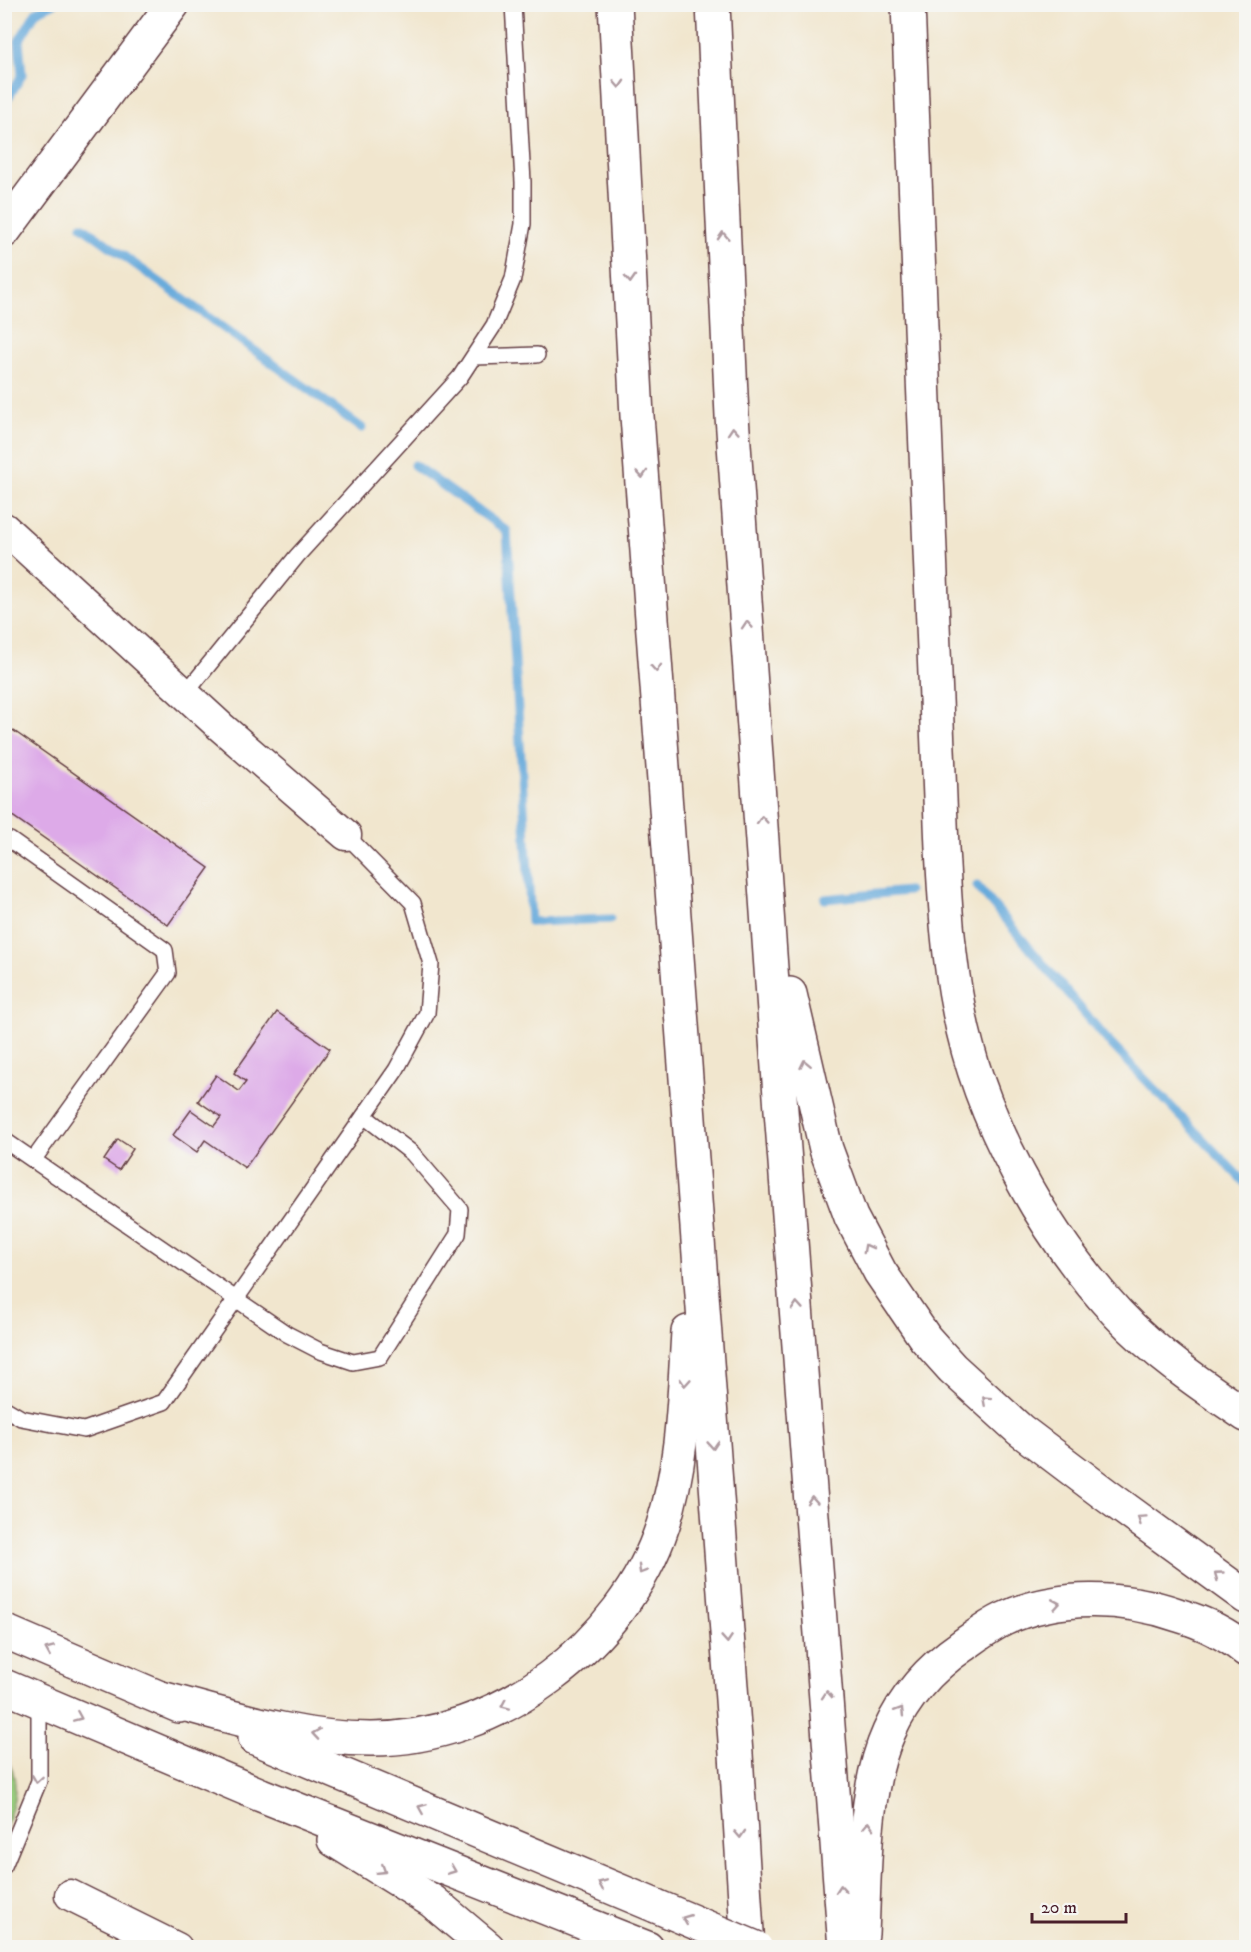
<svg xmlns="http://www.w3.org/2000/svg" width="1251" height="1952" viewBox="0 0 1251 1952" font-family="'IM FELL DW Pica',serif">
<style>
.green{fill:#99ce7f;stroke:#727655;stroke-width:1.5}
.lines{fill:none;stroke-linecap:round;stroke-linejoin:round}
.stream{stroke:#67aadb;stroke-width:9}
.building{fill:#ddaae8}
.lane-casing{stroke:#633d43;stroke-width:18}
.street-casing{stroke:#633d43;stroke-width:33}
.secondary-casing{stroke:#633d43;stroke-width:36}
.highway-casing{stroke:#633d43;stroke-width:36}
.lane{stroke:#fff;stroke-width:15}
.street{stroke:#fff;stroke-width:30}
.secondary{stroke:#fff;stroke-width:33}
.highway{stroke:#fff;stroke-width:33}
.highway-bridge-casing{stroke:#633d43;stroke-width:36;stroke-linecap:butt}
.highway-bridge{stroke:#fff;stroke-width:33}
.oneway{stroke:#ae9aa0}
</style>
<rect width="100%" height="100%" fill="#f6f6f2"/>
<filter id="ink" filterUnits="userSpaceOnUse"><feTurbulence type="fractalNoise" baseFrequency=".0167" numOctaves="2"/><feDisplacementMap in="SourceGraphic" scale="12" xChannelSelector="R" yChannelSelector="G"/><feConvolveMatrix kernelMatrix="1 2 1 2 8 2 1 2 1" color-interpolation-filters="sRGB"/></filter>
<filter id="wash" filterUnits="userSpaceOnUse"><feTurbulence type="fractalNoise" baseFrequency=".008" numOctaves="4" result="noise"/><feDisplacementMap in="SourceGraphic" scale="24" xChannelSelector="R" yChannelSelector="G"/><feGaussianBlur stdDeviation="1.35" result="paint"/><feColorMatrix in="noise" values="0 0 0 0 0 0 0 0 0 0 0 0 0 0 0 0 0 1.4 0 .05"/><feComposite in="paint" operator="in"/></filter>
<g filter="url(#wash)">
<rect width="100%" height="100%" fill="#f1e6ce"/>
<path class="green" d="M 5,1758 C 22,1778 14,1806 5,1828 Z"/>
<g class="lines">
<g class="stream">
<path d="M 4,105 L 22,75 L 19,41 L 36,12 L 53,4"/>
<path d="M 82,226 L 362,428"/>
<path d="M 414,465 L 507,531 L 531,922 L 610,919"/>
<path d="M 977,886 L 1109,1042 L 1246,1184"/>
<path d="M 825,899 L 908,891"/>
</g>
</g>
<g id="blocks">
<g class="building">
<path d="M 4,724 L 209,868 L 168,925 L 4,810 Z"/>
<path d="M 277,1012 L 330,1049 L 245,1168 L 205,1140 L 197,1152 L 173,1135 L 191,1110 L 214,1126 L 221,1117 L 198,1101 L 216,1075 L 239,1091 L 246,1082 L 234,1073 Z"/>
<path d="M 118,1139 L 133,1149 L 119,1170 L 104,1160 Z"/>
</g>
</g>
</g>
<g filter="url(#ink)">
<use href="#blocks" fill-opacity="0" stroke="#633d43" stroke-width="1.5"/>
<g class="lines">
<defs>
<g id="lane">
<path d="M 474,357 L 537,355"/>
<path d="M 185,694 L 297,556 L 460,377 L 494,325 L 513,279 L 523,224 L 523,182 L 513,4"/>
<path d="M 4,840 L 10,840 L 165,950 L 168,973 L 34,1159"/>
<path d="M 4,1140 L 287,1334 L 320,1351 L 353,1362 L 380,1357 L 458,1234 L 460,1209 L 412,1153 L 364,1116"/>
<path d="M 4,1408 L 21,1418 L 84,1430 L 164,1402 L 396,1070 L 427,1013 L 431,964 L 413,903 L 346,835"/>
<path d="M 4,1866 L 39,1781 L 39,1700"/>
</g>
<g id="street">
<path d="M 4,528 L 221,727 L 346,835"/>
<path d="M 70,1895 L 177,1948"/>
</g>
<g id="secondary">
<path d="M 908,4 L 942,848 C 945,903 948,957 959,1011 C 979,1118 1044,1235 1118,1314 C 1156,1354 1201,1385 1246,1415"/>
<path d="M 4,231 L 173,4"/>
</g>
<g id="highway">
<path d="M 615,4 L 637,416 L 736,1754 L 748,1948"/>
<path d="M 713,4 L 732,416 L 781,1110 L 845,1948"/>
<path d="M 790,994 L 826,1149 L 851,1217 L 880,1272 L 925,1338 L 952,1368 L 1020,1430 L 1106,1495 L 1246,1597"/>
<path d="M 4,1631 L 179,1706"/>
<path d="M 4,1686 L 261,1795 L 647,1948"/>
<path d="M 161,1698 C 229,1716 298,1739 370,1739 C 497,1740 624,1645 663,1525 C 683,1463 684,1396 688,1332"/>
<path d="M 255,1738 L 656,1906"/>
<path d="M 334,1840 L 432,1901 L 488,1948"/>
<path d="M 862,1934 C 865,1871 863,1789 889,1732 C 905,1696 930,1668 962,1646 C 975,1637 989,1626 1004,1619 C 1057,1594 1124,1596 1178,1615 C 1202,1622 1227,1634 1246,1650"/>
</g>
</defs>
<use href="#lane" class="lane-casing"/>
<use href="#street" class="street-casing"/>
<use href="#secondary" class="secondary-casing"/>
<use href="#highway" class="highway-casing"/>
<use href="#lane" class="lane"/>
<use href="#street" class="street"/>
<use href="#secondary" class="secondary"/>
<use href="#highway" class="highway"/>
<defs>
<path id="highway-bridge" d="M 656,1906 L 756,1948"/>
</defs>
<use href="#highway-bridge" class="highway-bridge-casing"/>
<use href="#highway-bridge" class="highway-bridge"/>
</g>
<defs><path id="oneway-chevron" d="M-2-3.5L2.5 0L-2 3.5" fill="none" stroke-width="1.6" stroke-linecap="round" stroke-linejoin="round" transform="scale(1.5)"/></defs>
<g class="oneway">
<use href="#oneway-chevron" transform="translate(619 84) rotate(87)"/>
<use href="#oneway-chevron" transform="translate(723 236) rotate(-93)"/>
<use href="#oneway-chevron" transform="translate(630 279) rotate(87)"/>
<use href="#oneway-chevron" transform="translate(733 431) rotate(-94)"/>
<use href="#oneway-chevron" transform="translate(642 474) rotate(86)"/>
<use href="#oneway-chevron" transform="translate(747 625) rotate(-94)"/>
<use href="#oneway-chevron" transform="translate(656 668) rotate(86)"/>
<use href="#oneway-chevron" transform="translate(762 820) rotate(-94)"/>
<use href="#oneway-chevron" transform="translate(805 1064) rotate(-102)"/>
<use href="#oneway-chevron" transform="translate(867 1248) rotate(-118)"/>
<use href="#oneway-chevron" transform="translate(797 1306) rotate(-94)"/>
<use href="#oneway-chevron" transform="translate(685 1382) rotate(94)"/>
<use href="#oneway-chevron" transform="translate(986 1400) rotate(-138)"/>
<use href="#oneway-chevron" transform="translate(713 1445) rotate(86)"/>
<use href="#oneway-chevron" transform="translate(812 1500) rotate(-94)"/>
<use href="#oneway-chevron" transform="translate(1141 1519) rotate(-145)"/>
<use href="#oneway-chevron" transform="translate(642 1570) rotate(120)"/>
<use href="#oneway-chevron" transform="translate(1218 1575) rotate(-144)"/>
<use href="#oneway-chevron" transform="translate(1056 1604) rotate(-10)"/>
<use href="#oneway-chevron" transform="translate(727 1639) rotate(86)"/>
<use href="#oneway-chevron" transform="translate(49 1650) rotate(-157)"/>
<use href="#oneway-chevron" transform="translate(827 1695) rotate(-94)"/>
<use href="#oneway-chevron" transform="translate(505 1705) rotate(156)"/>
<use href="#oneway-chevron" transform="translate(900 1711) rotate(-59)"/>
<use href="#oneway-chevron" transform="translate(78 1717) rotate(23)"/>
<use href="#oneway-chevron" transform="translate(316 1734) rotate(-171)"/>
<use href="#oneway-chevron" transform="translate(37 1779) rotate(99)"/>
<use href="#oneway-chevron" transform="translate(422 1808) rotate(-157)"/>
<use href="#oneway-chevron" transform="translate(868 1826) rotate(-87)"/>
<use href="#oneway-chevron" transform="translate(740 1834) rotate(87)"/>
<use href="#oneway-chevron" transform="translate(382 1870) rotate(32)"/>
<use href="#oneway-chevron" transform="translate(452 1870) rotate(22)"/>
<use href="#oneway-chevron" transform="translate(602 1884) rotate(-157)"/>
<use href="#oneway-chevron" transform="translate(841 1889) rotate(-94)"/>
<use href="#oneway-chevron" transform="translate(686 1919) rotate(-158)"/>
</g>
</g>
<rect width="1251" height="1952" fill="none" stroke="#f6f6f2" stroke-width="24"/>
<path d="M1032 1913v9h94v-9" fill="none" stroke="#4a1f2b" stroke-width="3"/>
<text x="1041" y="1913" font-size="18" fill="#4a1f2b" stroke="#f6f6f2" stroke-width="4.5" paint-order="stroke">20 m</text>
</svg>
